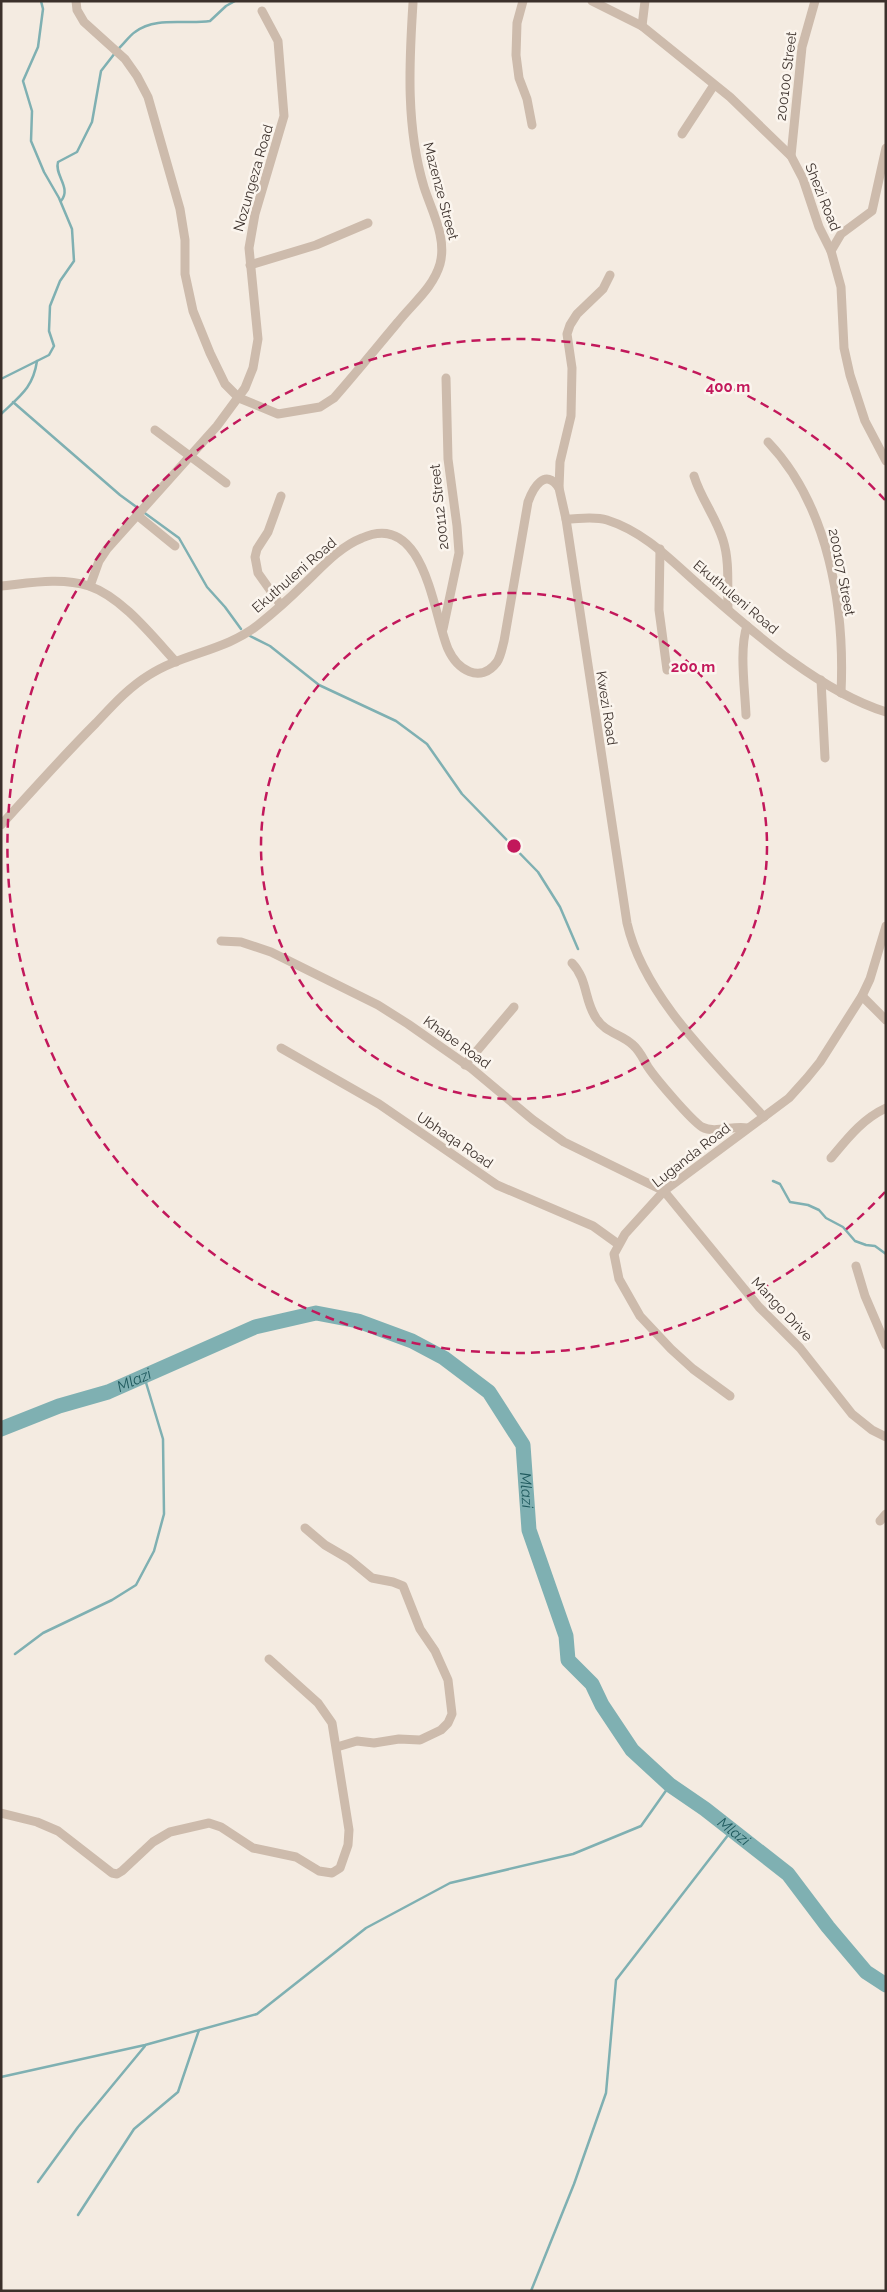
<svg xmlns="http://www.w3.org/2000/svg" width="887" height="2292" viewBox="0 0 887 2292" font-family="Raleway,sans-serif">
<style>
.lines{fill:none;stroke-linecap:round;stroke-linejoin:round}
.stream{stroke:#7fb0b2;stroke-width:2.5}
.river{stroke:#7fb0b2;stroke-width:15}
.minor{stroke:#cdbbac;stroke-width:9}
.ring{fill:none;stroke:#c2185b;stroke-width:2.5;stroke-dasharray:9 6}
.labels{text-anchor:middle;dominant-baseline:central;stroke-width:5;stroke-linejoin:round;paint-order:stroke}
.street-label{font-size:14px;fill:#3b302b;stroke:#fbf5ee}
.water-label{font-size:15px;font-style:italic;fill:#1f5a5e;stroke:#fbf5ee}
.centre{fill:#c2185b;stroke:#fbf5ee;stroke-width:2.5}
.ring-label{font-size:15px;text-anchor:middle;font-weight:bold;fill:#c2185b;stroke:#fbf5ee;stroke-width:5;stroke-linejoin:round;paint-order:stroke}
</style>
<rect width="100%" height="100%" fill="#f4ebe1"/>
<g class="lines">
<g class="stream">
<path d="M 118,49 C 124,44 129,36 135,32 C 156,16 186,25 210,21 L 226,6 L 235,1"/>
<path d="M 61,201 C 72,188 54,175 58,162 L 77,152 L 92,122 L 101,71 L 115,53"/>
<path d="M 1,379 L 49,355 L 54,346 L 49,331 L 50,306 L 60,281 L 74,261 L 72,229 L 59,198 L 44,172 L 31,141 L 32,111 L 23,81 L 38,47 L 43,9 L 41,1"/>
<path d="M 13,402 L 120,495 L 179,538 L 207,587 L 225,607 L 241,629"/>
<path d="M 1,414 C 20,396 33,388 37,361"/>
<path d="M 250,636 L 270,646 L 319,685 L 396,721 L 427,744 L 462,794 L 538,872 L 560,907 L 578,949"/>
<path d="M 773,1181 L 780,1184 L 790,1202 L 808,1205 L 819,1210 L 826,1218 L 843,1227 L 855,1241 L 866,1245 L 875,1246 L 886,1254"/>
<path d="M 15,1654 L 43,1633 L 112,1600 L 136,1585 L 154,1551 L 164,1514 L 163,1439 L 144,1376"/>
<path d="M 1,2077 L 145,2045 L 257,2014 L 366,1928 L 450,1883 L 573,1854 L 641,1826 L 670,1785"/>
<path d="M 38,2182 L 78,2127 L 145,2046"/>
<path d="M 78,2215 L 134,2129 L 178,2092 L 199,2030"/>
<path d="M 531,2291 L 574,2184 L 606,2093 L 616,1980 L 732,1830"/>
</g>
<path class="river" id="s1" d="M 1,1429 L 59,1406 L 108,1392 L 255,1327 L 316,1313 L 358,1321 L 412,1341 L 444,1358 L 489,1392 L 523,1445 L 529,1530 L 566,1636 L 568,1660 L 592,1684 L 602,1705 L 632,1750 L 670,1785 L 705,1809 L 788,1874 L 828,1927 L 866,1972 L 886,1985"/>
<g class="minor">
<path d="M 76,1 L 77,10 L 84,22 L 125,59 L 137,76 L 148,97 L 180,209 L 185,240 L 185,274 L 193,311 L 210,353 L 225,384 L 239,398 L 278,414 L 320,407 L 334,398 C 356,373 377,347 398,322 C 413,303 433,288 440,264 C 447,238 432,212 424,187 C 406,128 409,64 413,3"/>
<path d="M 523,1 L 517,23 L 516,55 L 519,78 L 527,99 L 532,125"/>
<path d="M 592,1 L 642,26 L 730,97 L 791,156 L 803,179 L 819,227 L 831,251 L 841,287 L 844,348 L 850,375 L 865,421 L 886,461"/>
<path d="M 642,26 L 645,1"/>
<path d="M 682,134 L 714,85"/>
<path d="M 791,156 L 802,47 L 815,1"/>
<path d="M 831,251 L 841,234 L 872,211 L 886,148"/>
<path d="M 250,265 L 316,245 L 368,223"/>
<path d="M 610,275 L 603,289 L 577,314 L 570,325 L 567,334 L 572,368 L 571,416 L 560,462 L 559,488 L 566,519 L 627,923 C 644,997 714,1062 764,1117"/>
<path d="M 155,430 L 226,483"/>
<path d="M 768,442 C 829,506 845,608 841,693"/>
<path d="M 694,476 C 701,499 716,517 723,540 C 730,562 727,586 728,609"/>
<path d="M 137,515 L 175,546"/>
<path d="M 566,519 C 579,519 594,516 607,520 C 648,533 675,565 706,591 C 756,635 822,692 886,712"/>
<path d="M 660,549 L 659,610 L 667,670"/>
<path d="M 1,586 C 30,583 61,577 89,586 C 122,597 153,637 176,662"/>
<path d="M 90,586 L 99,561 L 107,549 L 217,426 L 245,388 L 253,368 L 258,339 L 249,248 L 255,214 L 284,116 L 278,41 L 262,11"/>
<path d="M 280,604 L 258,573 L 255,557 L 257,549 L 268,532 L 281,496"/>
<path d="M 443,629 L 459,553 L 457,526 L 448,459 L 446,378"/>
<path d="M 821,680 L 825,758"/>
<path d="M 746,715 C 745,690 739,649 747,626"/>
<path d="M 1,825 C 32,791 63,756 96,723 C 113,705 128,688 149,675 C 183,653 225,651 258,625 C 273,613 289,599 303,585 C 321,568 339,547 362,538 C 425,510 433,614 448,649 C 457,669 480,685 497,662 C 501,656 502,648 504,641 L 528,502 C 533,488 545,467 559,488"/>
<path d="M 221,941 L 241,942 L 271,952 L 378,1005 L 408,1024 L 471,1068 L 533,1120 L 564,1142 L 664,1191 L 759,1307 L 800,1348 L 852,1414 L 872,1430 L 886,1437"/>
<path d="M 572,963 C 588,980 584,1000 596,1018 C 605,1033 622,1034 633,1045 C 640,1051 643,1059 648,1067 C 656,1079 691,1120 702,1127 C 715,1134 733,1125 747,1128"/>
<path d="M 862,996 L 886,1020"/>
<path d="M 281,1048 L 379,1104 L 497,1185 L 593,1226 L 618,1244"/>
<path d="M 465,1065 L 514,1007"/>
<path d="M 831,1158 C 847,1139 862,1119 886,1108"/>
<path d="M 856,1266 L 865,1296 L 886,1345"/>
<path d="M 730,1396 L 693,1369 L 671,1349 L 640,1316 L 619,1279 L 614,1254 L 625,1234 L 664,1191 L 789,1098 L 807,1078 L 820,1062 L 862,996 L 870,979 L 886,926"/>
<path d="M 880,1521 L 886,1514"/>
<path d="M 305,1528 L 325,1545 L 349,1559 L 372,1578 L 393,1582 L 403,1586 L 420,1629 L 435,1651 L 448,1680 L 452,1714 L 448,1723 L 441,1730 L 420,1740 L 399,1739 L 374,1743 L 357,1741 L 337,1747"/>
<path d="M 1,1813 L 37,1822 L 58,1831 L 112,1873 L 117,1874 L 122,1871 L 153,1842 L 170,1832 L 209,1823 L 221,1827 L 253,1848 L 296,1857 L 319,1871 L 332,1873 L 340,1868 L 348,1845 L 349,1830 L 332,1723 L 318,1703 L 269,1659"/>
</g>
</g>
<g class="ring">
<circle cx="514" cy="846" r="253"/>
<path d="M885 1192A507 507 0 1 1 885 500"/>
</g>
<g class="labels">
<g class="street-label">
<text transform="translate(786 76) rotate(-83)">200100 Street</text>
<text transform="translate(253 178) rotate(-74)">Nozungeza Road</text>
<text transform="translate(441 191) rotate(75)">Mazenze Street</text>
<text transform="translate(823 197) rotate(68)">Shezi Road</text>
<text transform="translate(439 507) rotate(-96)">200112 Street</text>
<text transform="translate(842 572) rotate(79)">200107 Street</text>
<text transform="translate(294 575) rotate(-41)">Ekuthuleni Road</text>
<text transform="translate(736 597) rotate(40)">Ekuthuleni Road</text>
<text transform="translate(607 708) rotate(81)">Kwezi Road</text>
<text transform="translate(457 1042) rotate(36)">Khabe Road</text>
<text transform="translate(455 1140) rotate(34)">Ubhaqa Road</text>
<text transform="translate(691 1155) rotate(-38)">Luganda Road</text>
<text transform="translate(782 1309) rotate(47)">Mango Drive</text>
</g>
<g class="water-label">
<text stroke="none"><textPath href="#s1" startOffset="142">Mlazi</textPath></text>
<text stroke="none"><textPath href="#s1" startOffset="638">Mlazi</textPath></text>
<text stroke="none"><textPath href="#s1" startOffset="1056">Mlazi</textPath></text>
</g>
</g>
<circle cx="514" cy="846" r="8" class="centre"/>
<g class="ring-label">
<text x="728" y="392">400 m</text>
<text x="693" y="672">200 m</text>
</g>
<rect width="887" height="2292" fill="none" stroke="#3b302b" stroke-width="5"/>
</svg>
